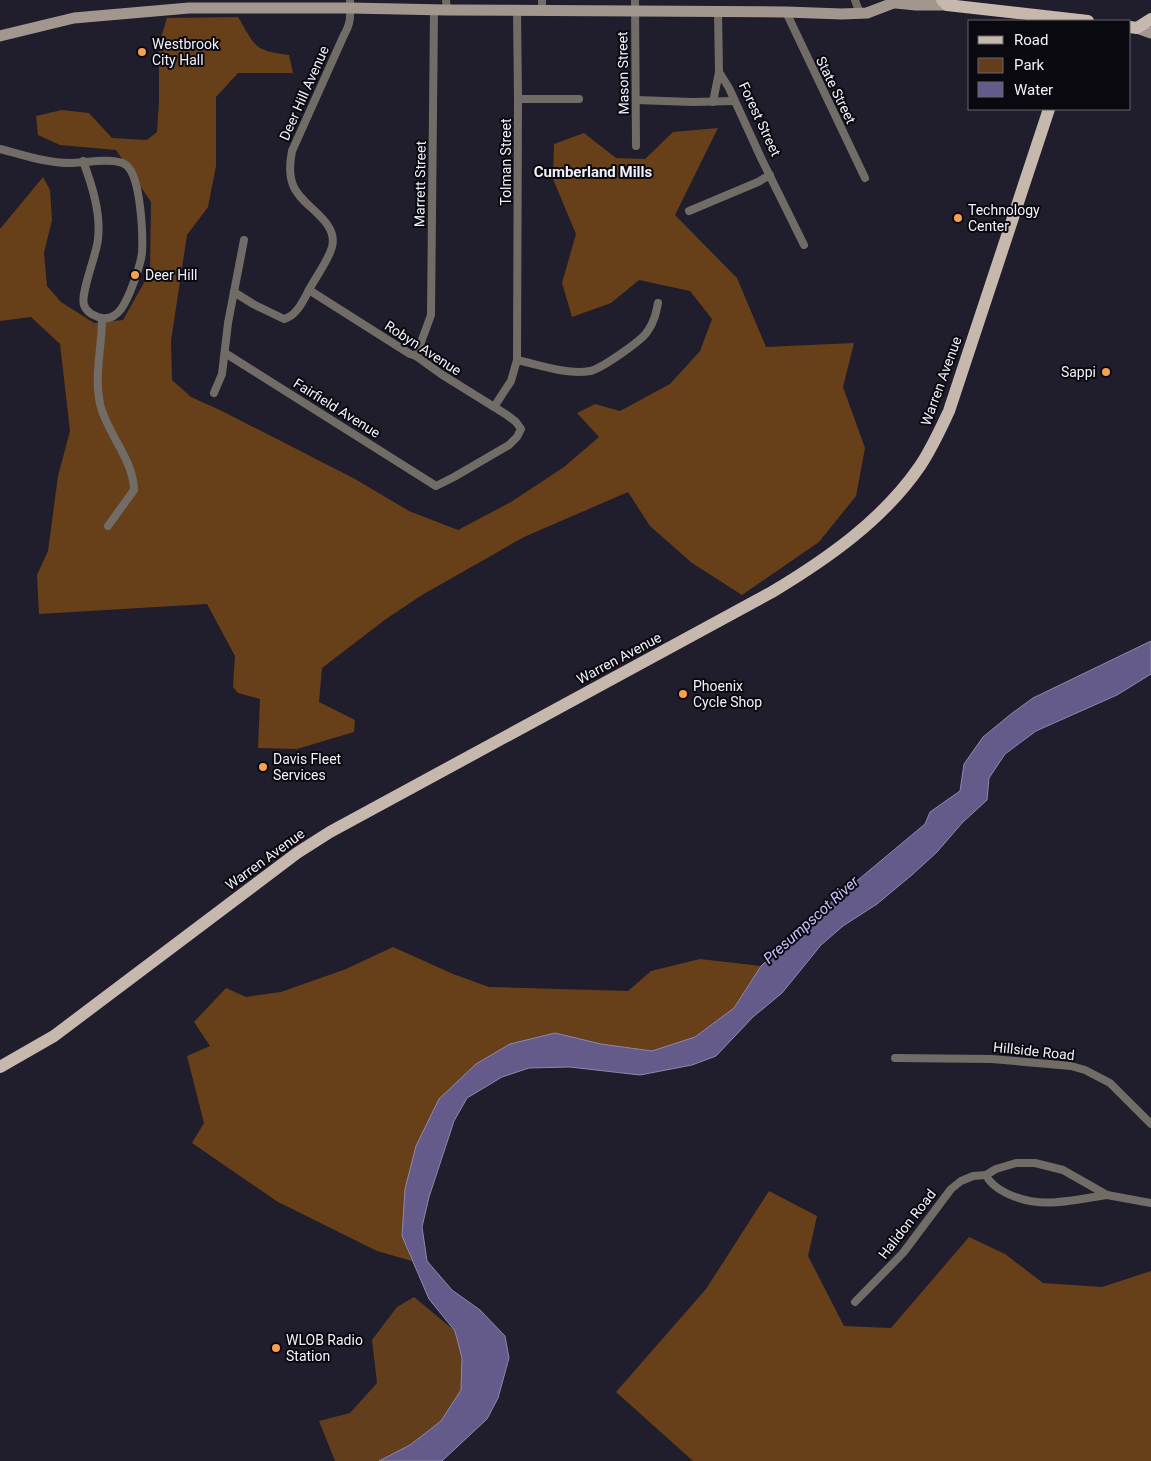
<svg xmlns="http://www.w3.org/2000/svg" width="1151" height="1461" viewBox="0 0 1151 1461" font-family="Roboto,sans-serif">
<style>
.green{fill:#623e1d}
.forest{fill:#673f19}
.water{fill:#645b8b;stroke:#8f88ad}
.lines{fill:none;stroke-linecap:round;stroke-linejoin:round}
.street{stroke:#726c66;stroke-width:8}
.secondary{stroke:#a2978e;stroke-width:11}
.primary{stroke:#c6b8ad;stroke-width:12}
.poi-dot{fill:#f9a04c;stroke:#0a090f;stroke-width:2}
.labels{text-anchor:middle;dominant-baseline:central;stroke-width:4;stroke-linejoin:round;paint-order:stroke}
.poi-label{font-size:14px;fill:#f2f1fb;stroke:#0a090f;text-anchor:start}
.street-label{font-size:14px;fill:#f2f1fb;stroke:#0a090f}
.neighbourhood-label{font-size:15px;font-weight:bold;fill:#f2f1fb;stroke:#0a090f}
.water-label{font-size:15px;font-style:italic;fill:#ccc2ff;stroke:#0a090f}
</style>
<rect width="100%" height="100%" fill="#201e2c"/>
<path class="green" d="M 414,1297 L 455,1331 L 462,1358 L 461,1390 L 441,1421 L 410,1445 L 379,1461 L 335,1461 L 319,1421 L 350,1413 L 377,1383 L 372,1340 L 397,1307 Z"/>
<g class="forest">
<path d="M 238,17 C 256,47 253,50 289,55 L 293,73 L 238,73 L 216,97 L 216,166 L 208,207 L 187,235 L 171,341 L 172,380 L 191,397 L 222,411 L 355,479 L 409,511 L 458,530 L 511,502 L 564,467 L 599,437 L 577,413 L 595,404 L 620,411 L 670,384 L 700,351 L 712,319 L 690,291 L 639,280 L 611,303 L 572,317 L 562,283 L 576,234 L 553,179 L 554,144 L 584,133 L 616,158 L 645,159 L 673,132 L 718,128 L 675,215 L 737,278 L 766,347 L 854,343 L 843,387 L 865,448 L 856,496 L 819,542 L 742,595 L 692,563 L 650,526 L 628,492 L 524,537 L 422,595 L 386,619 L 322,668 L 319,702 L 355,720 L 354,732 L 297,749 L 258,748 L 260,699 L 238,693 L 233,687 L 235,656 L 207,604 L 39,614 L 37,575 L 48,551 L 58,476 L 70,431 L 60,344 L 31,317 L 0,321 L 0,229 L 43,177 L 50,190 L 52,220 L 44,253 L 47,286 L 61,302 L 94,323 L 123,320 L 150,272 L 151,202 L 116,150 L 60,145 L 38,135 L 36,116 L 62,110 L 89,113 L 112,138 L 147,140 L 157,132 L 159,102 L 159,44 L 167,18 Z"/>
<path d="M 393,947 L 453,974 L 489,987 L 628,991 L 651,971 L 700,959 L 761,966 L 734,1008 L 695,1037 L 652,1051 L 601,1044 L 555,1033 L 476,1064 L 405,1189 L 402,1236 L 412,1261 L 377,1251 L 278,1202 L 192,1143 L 204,1123 L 187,1056 L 210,1046 L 194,1022 L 226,988 L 246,997 L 281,992 L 346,969 Z"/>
<path d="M 769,1191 L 817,1216 L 808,1256 L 844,1326 L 891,1328 L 969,1237 L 1005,1254 L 1043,1283 L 1102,1287 L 1151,1271 L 1151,1461 L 693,1461 L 616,1392 L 706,1289 Z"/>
</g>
<path class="water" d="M 1151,641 L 1151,674 L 1117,695 L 1036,731 L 1005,754 L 989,778 L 987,800 L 962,823 L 937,852 L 913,874 L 877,904 L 843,926 L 821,945 L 782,993 L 753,1017 L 716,1056 L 692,1065 L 640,1075 L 570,1067 L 529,1068 L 502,1077 L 467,1098 L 454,1121 L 429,1197 L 422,1227 L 427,1261 L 452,1290 L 480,1310 L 505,1336 L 509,1358 L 498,1398 L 487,1419 L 442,1461 L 379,1461 L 410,1445 L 441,1421 L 461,1390 L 462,1358 L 455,1331 L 429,1299 L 402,1236 L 405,1189 L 416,1146 L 439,1099 L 476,1064 L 510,1044 L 555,1033 L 601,1044 L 652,1051 L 695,1037 L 734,1008 L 761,966 L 828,905 L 925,824 L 930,812 L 960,791 L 964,764 L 983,737 L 1011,714 L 1033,698 Z"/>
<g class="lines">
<g class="street">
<path d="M 446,0 L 447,10"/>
<path d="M 542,0 L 542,10"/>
<path d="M 635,0 L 636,146"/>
<path d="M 855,0 L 860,14"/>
<path d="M 718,12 L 719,72 L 729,88 L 762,160 L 804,245"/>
<path d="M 786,12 L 865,178"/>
<path d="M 518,99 L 579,99"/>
<path d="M 636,100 L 693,102 L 734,101"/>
<path d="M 713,102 L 719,72"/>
<path d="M 0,149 C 24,155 46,163 70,163 C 84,163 115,157 126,165 C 141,176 143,235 142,253 C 141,262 138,270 135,279 C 129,295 120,325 98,317 C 92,315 86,311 84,305 C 80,293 97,254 98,239 C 101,213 92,185 83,161"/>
<path d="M 689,211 L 758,182 L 770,175"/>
<path d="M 234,292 L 253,304 L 284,319 C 297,316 304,299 310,288 C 317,275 328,261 332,247 C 339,220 301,207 293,185 C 289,175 290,161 292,151 L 344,35 C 352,21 350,15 350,0"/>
<path d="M 102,319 C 102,346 94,376 100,404 C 107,434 133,458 134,490 L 108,526"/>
<path d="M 225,353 L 436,486 L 454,477 L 509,445 L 517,437 L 521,429 L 516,422 L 507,415 L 441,374 L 416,356 L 410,354 L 309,290"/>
<path d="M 416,356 L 431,315 L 434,10"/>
<path d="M 517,360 C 540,365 566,375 590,371 C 601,369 641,341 647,332 C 654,323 656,313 658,303"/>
<path d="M 214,393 L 222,374 L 228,323 L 244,240"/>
<path d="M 494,407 L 511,381 L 517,360 L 518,99 L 517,9"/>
<path d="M 895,1058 L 992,1059 L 1071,1066 L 1085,1070 L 1110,1083 L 1151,1124"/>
<path d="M 986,1175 C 990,1184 998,1189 1006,1193 C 1041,1210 1071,1200 1107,1195"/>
<path d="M 855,1302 L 903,1253 L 951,1189 L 961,1181 L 973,1176 L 986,1175 L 996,1169 L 1016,1163 L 1035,1163 L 1063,1170 L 1107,1195 L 1151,1203"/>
</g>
<g class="secondary">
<path d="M 896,3 L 916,5 L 947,5"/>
<path d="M 1137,28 L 1151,33"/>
<path d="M 0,36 L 74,18 L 189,8 L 350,8 L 447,10 L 786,12 L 842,14 L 867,13 L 901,0"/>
</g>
<g class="primary">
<path d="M 942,0 L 947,5 L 1088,21"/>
<path d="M 1130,27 L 1137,28 L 1151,19"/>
<path d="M 0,1067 L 54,1036 L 297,853 L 330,832 L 772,592 C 827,559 883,520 920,466 C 932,448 940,430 949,411 L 1049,109"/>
</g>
</g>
<g class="poi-dot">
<circle cx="142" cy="52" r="5"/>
<circle cx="958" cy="218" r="5"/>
<circle cx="135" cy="275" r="5"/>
<circle cx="1106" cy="372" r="5"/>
<circle cx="683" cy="694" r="5"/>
<circle cx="263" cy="767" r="5"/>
<circle cx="276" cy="1348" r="5"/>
</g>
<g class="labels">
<g class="poi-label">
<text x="152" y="44">Westbrook<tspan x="152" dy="16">City Hall</tspan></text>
<text x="968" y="210">Technology<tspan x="968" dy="16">Center</tspan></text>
<text x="145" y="275">Deer Hill</text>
<text x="1096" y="372" text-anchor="end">Sappi</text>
<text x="693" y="686">Phoenix<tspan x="693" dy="16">Cycle Shop</tspan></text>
<text x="273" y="759">Davis Fleet<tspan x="273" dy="16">Services</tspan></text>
<text x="286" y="1340">WLOB Radio<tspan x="286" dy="16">Station</tspan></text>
</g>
<g class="street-label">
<text transform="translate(623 73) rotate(-91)">Mason Street</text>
<text transform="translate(836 90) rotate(64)">State Street</text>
<text transform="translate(304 93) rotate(-66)">Deer Hill Avenue</text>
<text transform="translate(760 119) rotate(65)">Forest Street</text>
<text transform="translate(506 162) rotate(-90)">Tolman Street</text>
<text transform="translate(420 184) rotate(-89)">Marrett Street</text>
<text transform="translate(423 348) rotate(33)">Robyn Avenue</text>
<text transform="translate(941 381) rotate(-70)">Warren Avenue</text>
<text transform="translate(337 408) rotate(32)">Fairfield Avenue</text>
<text transform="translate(619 658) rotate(-28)">Warren Avenue</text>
<text transform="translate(265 859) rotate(-36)">Warren Avenue</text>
<text transform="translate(1034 1051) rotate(6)">Hillside Road</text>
<text transform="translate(907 1224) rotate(-52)">Halidon Road</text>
</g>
<g class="neighbourhood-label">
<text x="593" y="172">Cumberland Mills</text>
</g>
<g class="water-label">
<text transform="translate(811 920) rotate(-42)">Presumpscot River</text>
</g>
</g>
<rect x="968" y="20" width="162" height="90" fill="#0a090f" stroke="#67666d"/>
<rect x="978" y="36" width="25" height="8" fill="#c6b8ad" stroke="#67666d"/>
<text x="1014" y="45" font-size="15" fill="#f2f1fb">Road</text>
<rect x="978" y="58" width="25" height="15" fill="#623e1d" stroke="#67666d"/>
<text x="1014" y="70" font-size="15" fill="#f2f1fb">Park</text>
<rect x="978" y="82" width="25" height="15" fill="#645b8b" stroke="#67666d"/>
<text x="1014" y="95" font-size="15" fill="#f2f1fb">Water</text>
</svg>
